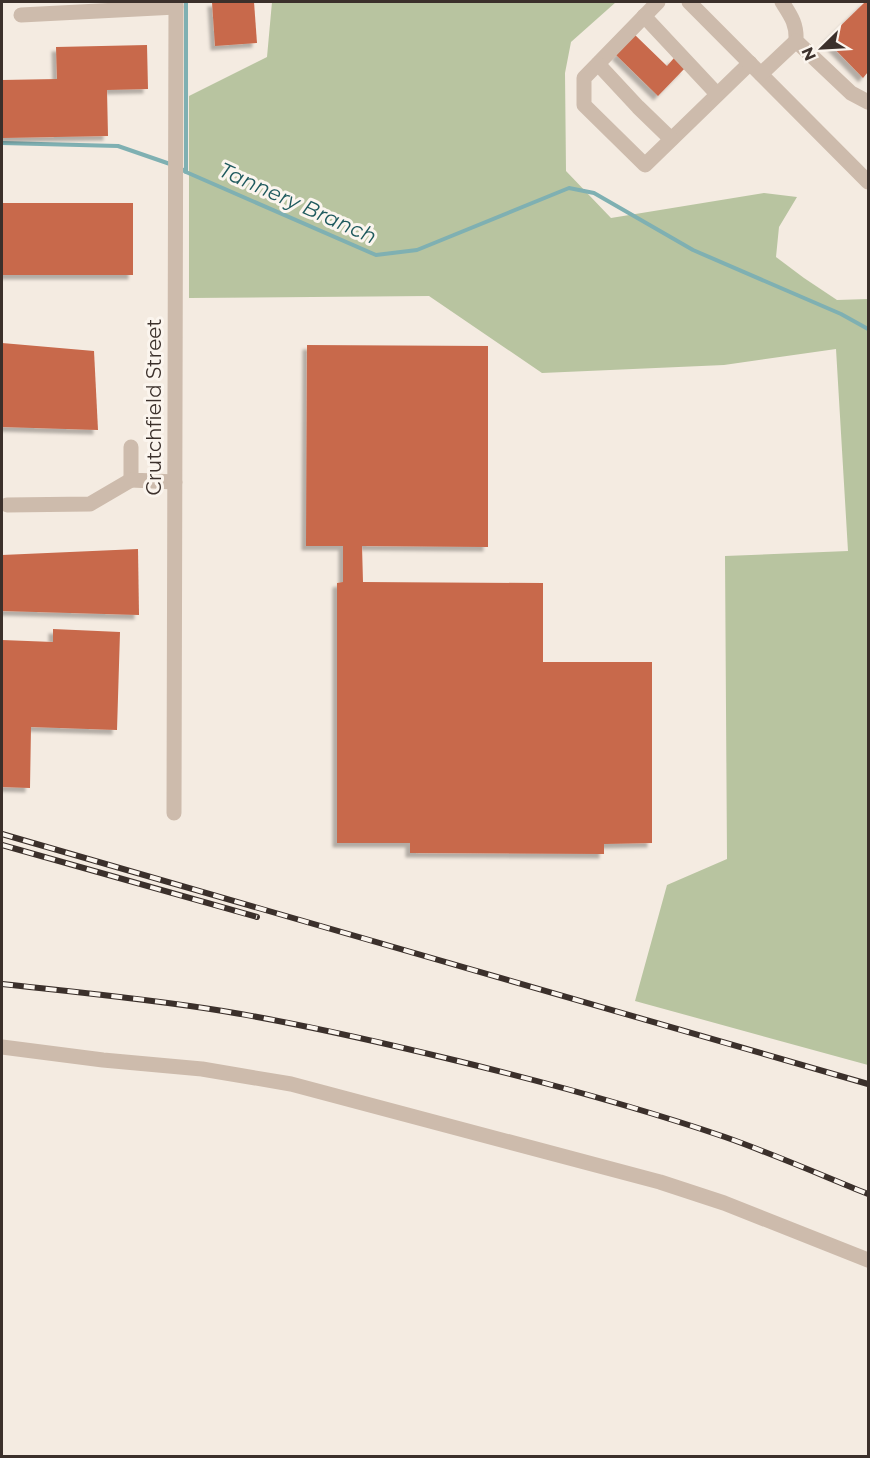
<svg xmlns="http://www.w3.org/2000/svg" width="870" height="1458" viewBox="0 0 870 1458" font-family="Montserrat,sans-serif">
<style>
.green{fill:#b8c4a0}
.lines{fill:none;stroke-linecap:round;stroke-linejoin:round}
.stream{stroke:#7fb0b2;stroke-width:4}
.building{fill:#c8694b;filter:url(#shadow)}
.minor{stroke:#cdbbac;stroke-width:15}
.rail-casing{stroke:#3b302b;stroke-width:6}
.rail{stroke:#fbf5ee;stroke-width:4;stroke-dasharray:11;stroke-linecap:butt}
.labels{text-anchor:middle;dominant-baseline:central;stroke-width:6;stroke-linejoin:round;paint-order:stroke}
.street-label{font-size:20px;fill:#3b302b;stroke:#fbf5ee}
.water-label{font-size:21px;font-style:italic;fill:#1f5a5e;stroke:#fbf5ee}
</style>
<defs>
<filter id="shadow"><feDropShadow dx="-4.5" dy="4.5" stdDeviation="1.5" flood-color="#0004"/></filter>
</defs>
<rect width="100%" height="100%" fill="#f4ebe1"/>
<path class="green" d="M 272,2 L 616,2 L 571,42 L 565,73 L 566,171 L 611,218 L 764,193 L 797,197 L 779,227 L 776,257 L 804,278 L 837,300 L 868,299 L 868,1065 L 635,1001 L 667,885 L 727,859 L 725,556 L 848,551 L 836,349 L 724,365 L 542,373 L 429,296 L 189,298 L 189,96 L 267,57 Z"/>
<g class="lines">
<g class="stream">
<path d="M 186,2 L 186,172"/>
<path d="M 2,143 L 118,146 L 170,164"/>
<path d="M 180,168 L 186,172 L 376,255 L 417,250 L 569,188 L 594,193 L 693,250 L 841,314 L 868,329"/>
</g>
</g>
<g class="building">
<path d="M 212,2 L 254,2 L 257,43 L 215,46 Z"/>
<path d="M 865,2 L 868,2 L 868,72 L 863,78 L 826,40 Z"/>
<path d="M 635,35 L 667,66 L 674,58 L 685,68 L 658,96 L 616,55 Z"/>
<path d="M 147,45 L 148,89 L 107,90 L 108,136 L 2,138 L 2,80 L 57,79 L 56,47 Z"/>
<rect x="2" y="203" width="131" height="72"/>
<path d="M 2,343 L 94,351 L 98,430 L 2,427 Z"/>
<path d="M 307,345 L 488,346 L 488,547 L 362,546 L 363,582 L 543,583 L 543,662 L 652,662 L 652,843 L 604,844 L 604,854 L 410,853 L 410,843 L 337,843 L 337,583 L 343,582 L 343,546 L 306,546 Z"/>
<path d="M 138,549 L 139,615 L 2,611 L 2,555 Z"/>
<path d="M 53,629 L 120,632 L 117,730 L 31,727 L 30,788 L 2,787 L 2,640 L 53,642 Z"/>
</g>
<g class="lines">
<g class="minor">
<path d="M 658,2 L 584,78 L 584,105 L 645,165 L 750,63"/>
<path d="M 689,2 L 868,182"/>
<path d="M 782,2 C 791,16 797,24 796,41 L 851,93 L 868,102"/>
<path d="M 21,15 L 176,7"/>
<path d="M 644,16 L 717,94"/>
<path d="M 598,64 L 638,107 L 671,139"/>
<path d="M 761,74 L 796,41"/>
<path d="M 131,447 L 131,480 L 175,482"/>
<path d="M 7,505 L 90,504 L 131,480"/>
<path d="M 174,813 L 176,2"/>
<path d="M 2,1047 L 103,1060 L 202,1069 L 291,1084 L 660,1182 L 724,1203 L 868,1260"/>
</g>
<defs>
<g id="rail">
<path d="M 2,834 L 868,1084"/>
<path d="M 2,845 L 257,917"/>
<path d="M 2,984 C 75,992 149,999 223,1011 C 302,1024 380,1042 458,1061 C 548,1083 637,1107 725,1137 C 773,1154 821,1175 868,1194"/>
</g>
</defs>
<use href="#rail" class="rail-casing"/>
<use href="#rail" class="rail"/>
</g>
<g class="labels">
<g class="street-label">
<text transform="translate(154 407) rotate(-90)">Crutchfield Street</text>
</g>
<g class="water-label">
<text transform="translate(298 203) rotate(24)">Tannery Branch</text>
</g>
</g>
<rect width="870" height="1458" fill="none" stroke="#3b302b" stroke-width="6"/>
<g transform="translate(822 48) rotate(246)" stroke="#fbf5ee" stroke-width="4.5" paint-order="stroke">
<path d="M0-4.5L10 22L0 15L-10 22Z" fill="#3b302b"/>
<text y="-9" font-size="16" font-weight="bold" text-anchor="middle" fill="#3b302b">N</text>
</g>
</svg>
